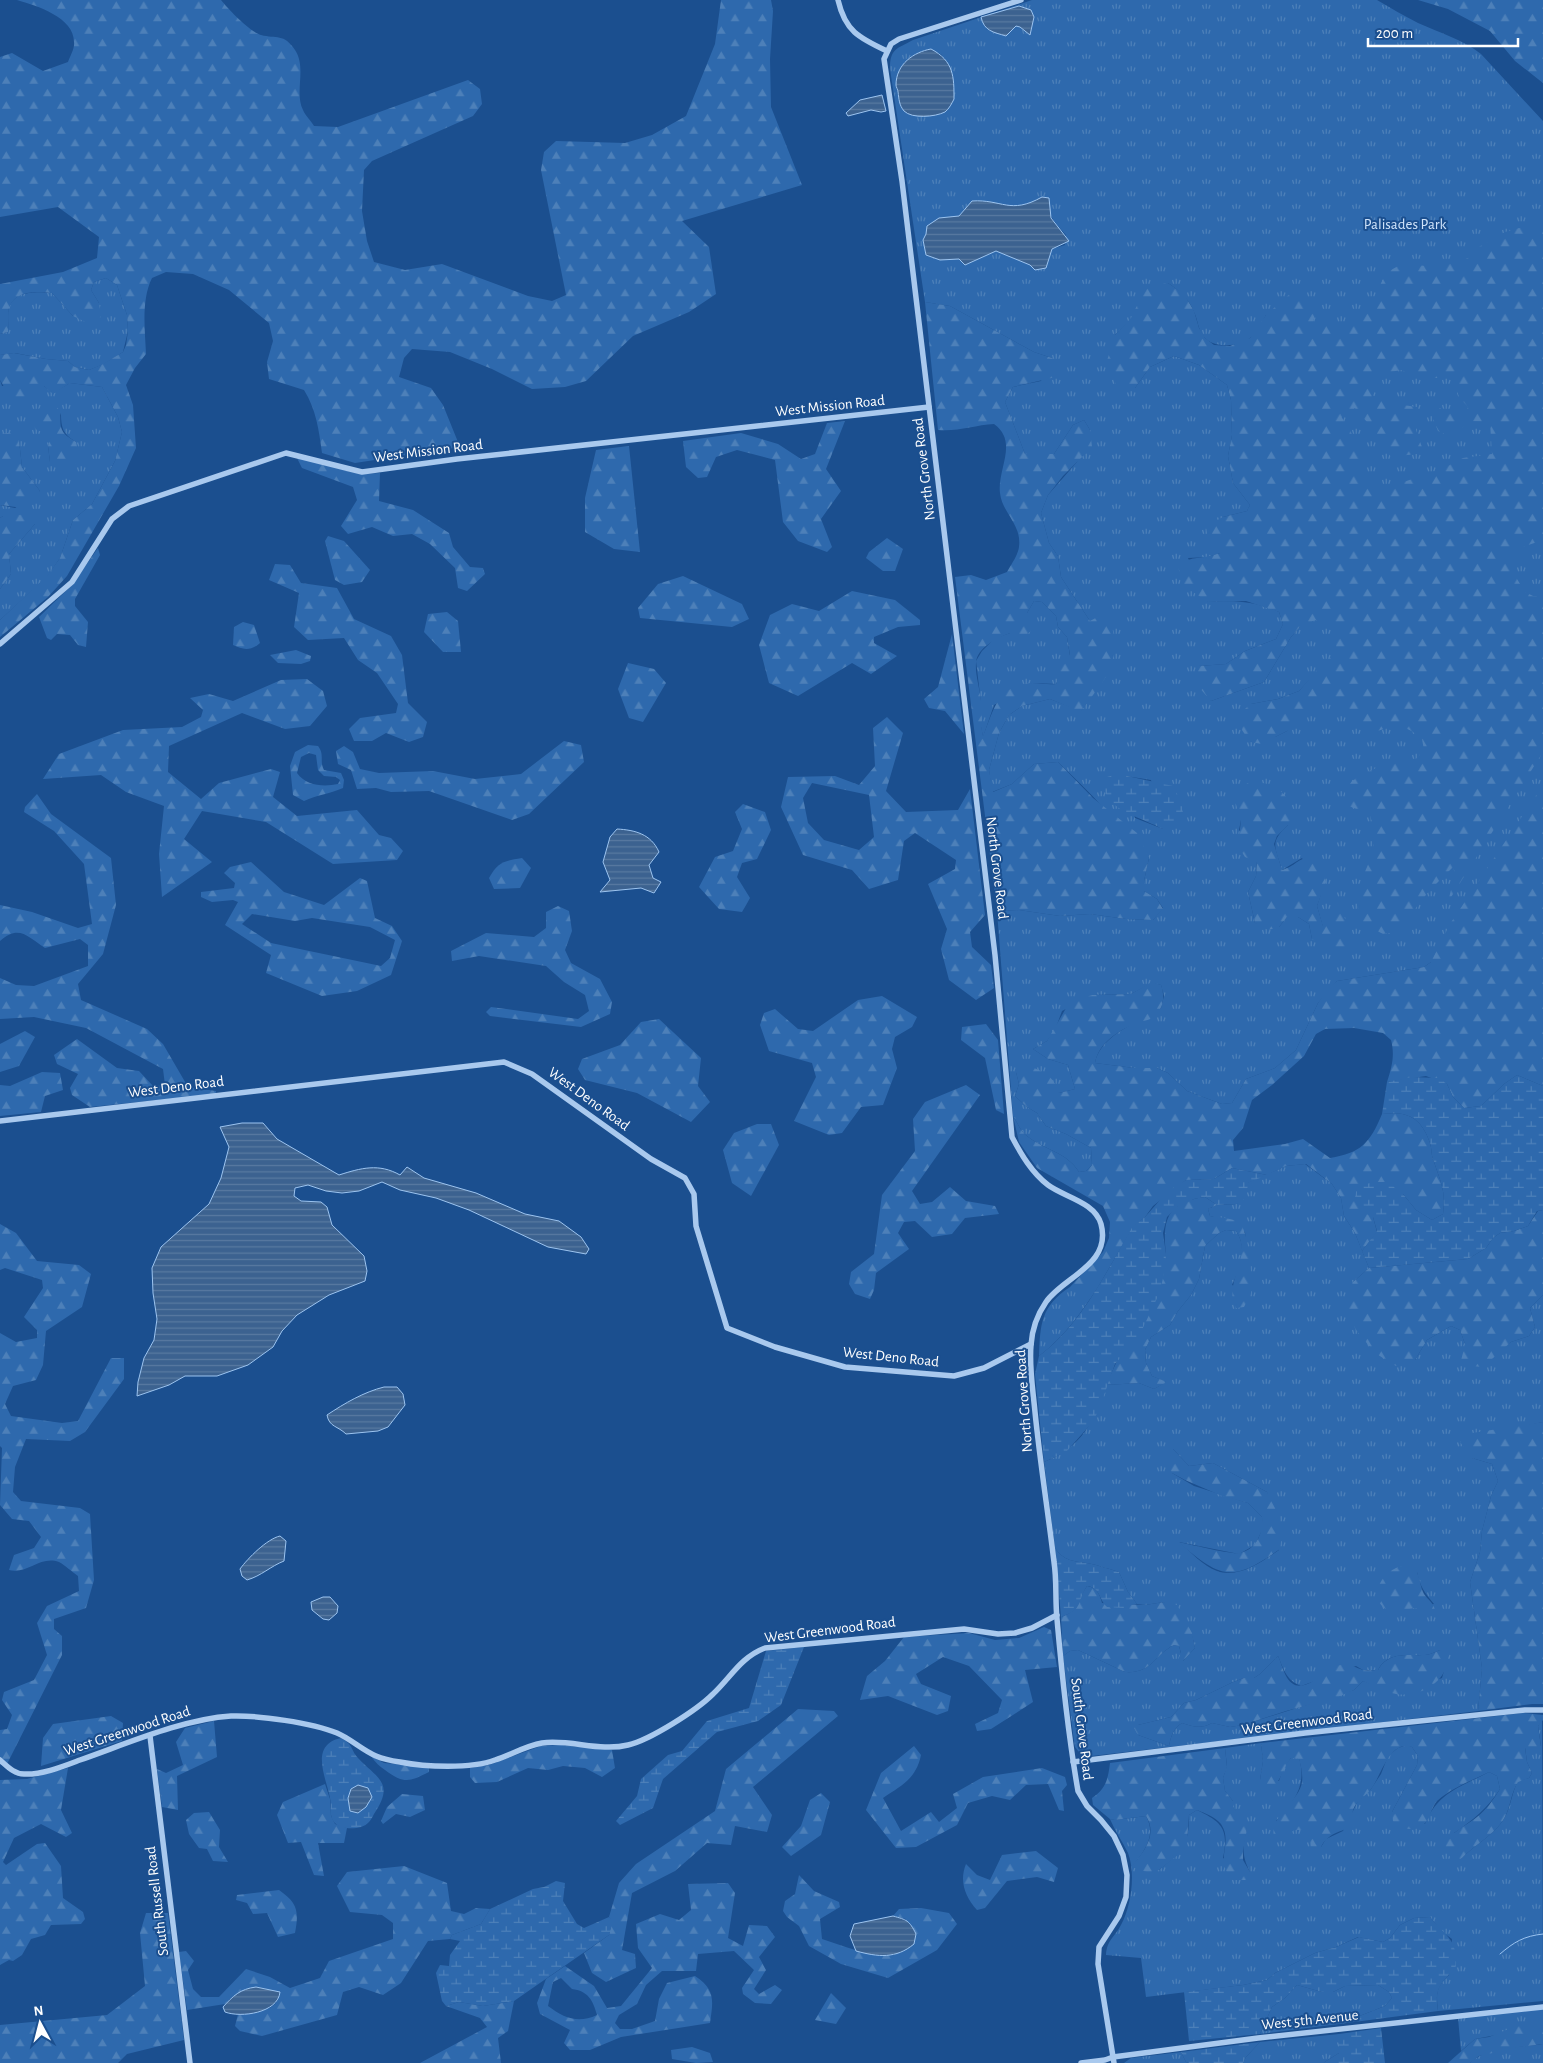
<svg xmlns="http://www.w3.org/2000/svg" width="1543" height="2063" viewBox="0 0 1543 2063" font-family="'Alegreya Sans',sans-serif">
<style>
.grass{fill:url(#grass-tufts);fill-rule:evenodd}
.forest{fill:url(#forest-firs);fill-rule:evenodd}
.wetland{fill:url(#wetland-marsh)}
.water{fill:url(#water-rules);stroke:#9cc4f0}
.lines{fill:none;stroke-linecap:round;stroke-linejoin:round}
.stream{stroke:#9cc4f0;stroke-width:1}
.minor{stroke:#a9c9ee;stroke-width:5.5}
.labels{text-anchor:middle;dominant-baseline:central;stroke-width:4;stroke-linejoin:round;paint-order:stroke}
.park-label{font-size:15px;fill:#cfe3fa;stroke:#1b4f8f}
.street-label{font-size:15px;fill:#fff;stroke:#1b4f8f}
</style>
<defs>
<pattern id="grass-tufts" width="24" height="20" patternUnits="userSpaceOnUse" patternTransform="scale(1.25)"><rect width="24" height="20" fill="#2e69ad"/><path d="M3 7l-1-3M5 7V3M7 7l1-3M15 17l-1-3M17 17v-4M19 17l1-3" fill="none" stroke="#4d80b9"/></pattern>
<pattern id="forest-firs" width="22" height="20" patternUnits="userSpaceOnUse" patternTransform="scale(1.25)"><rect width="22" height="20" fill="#2e69ad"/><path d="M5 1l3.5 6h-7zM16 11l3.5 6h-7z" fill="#4d80b9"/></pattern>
<pattern id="wetland-marsh" width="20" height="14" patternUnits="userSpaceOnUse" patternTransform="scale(1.25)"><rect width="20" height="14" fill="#2e69ad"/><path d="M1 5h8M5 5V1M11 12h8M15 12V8" fill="none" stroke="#4d80b9"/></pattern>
<pattern id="water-rules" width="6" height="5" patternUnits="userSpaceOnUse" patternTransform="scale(1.25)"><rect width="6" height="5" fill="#3c6290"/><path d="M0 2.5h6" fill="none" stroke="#597aa1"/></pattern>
</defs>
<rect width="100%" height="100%" fill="#1b4f8f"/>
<g class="grass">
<path d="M 1032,0 L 1377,0 C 1391,8 1404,16 1418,23 C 1440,33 1462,39 1481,54 L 1543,121 L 1543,943 L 1431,962 L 1424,967 L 1337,981 L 1318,1003 L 1296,1050 L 1275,1068 L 1246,1079 L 1232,1103 L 1222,1104 L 1187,1091 L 1168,1073 L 1157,1068 L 1134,1068 L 1095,1063 C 1100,1035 1139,1022 1161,1008 L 1164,996 L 1161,985 L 1152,983 L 1131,994 L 1092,995 L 1062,1011 L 1055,1030 L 1047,1041 L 1033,1049 L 1048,1059 L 1068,1065 L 1075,1089 L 1059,1093 L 1016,1072 L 1019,1084 L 1015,1096 L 1027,1107 L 1037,1113 L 1046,1126 L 1066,1134 L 1091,1148 L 1092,1165 L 1086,1171 L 1079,1172 C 1067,1152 1044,1150 1027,1136 C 1021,1132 1017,1122 1013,1116 L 997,911 L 1019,910 L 1060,916 L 1090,914 L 1126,919 L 1153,920 L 1163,908 L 1157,899 L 1144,891 L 1144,881 L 1149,858 C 1120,825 1090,792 1058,762 L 1034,764 L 1012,784 L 992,792 L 989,770 L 999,733 L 1009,715 L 1022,706 L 1050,699 L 1081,711 L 1094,692 L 1090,621 L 1061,577 L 1058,556 L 1049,543 L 1041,513 L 1048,495 L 1077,462 L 1090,430 L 1084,420 L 1073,425 L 1054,454 L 1025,454 L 1005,402 L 1013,387 L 1041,381 L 1052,358 L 1034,352 L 950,306 L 925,302 L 890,69 C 890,48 897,49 913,40 ZM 1034,17 L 1030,35 L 1020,27 L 1016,26 L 1006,36 L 986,29 ZM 931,49 L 942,55 L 952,84 L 899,100 C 898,95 896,89 896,84 C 897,64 913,52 931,49 ZM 1043,197 L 1049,201 C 1047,216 1056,224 1066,235 L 1065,245 L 1052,249 L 1045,268 L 1035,270 L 1030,265 L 996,251 L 965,265 L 959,259 L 940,260 L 926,255 L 923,240 L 939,218 L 959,216 L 972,201 C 1002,199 1010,215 1043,197 ZM 1168,283 C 1180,291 1189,299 1194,312 C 1198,320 1198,330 1204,337 C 1214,349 1241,347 1251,337 C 1257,332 1262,322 1266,315 L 1300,627 L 1291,637 L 1264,682 L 1211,701 L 1199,666 L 1226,664 L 1245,651 L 1276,639 L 1283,624 L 1279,612 C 1254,601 1236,600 1208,602 L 1188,558 L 1208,557 L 1220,553 L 1223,517 L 1247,511 L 1250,505 L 1233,483 L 1228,456 L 1232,435 L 1231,400 L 1227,385 L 1199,365 L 1174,356 L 1150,367 L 1135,388 L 1115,335 ZM 1310,679 L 1287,731 L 1275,737 L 1251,704 L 1278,699 L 1299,691 ZM 1126,776 L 1151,780 L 1163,829 L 1135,818 ZM 1241,820 L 1288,825 C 1269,843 1275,846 1282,870 L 1302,858 L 1321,894 L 1317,906 L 1323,927 L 1334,916 L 1312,939 L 1309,924 L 1298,917 L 1287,917 L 1279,927 L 1255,923 L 1248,892 L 1256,876 L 1257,861 L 1239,830 Z"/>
<path d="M 106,278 L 117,285 L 127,315 L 128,331 L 123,352 L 104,364 L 89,370 L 75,367 L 68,361 L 46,359 L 15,353 L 0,355 L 0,334 L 8,332 C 9,325 7,314 9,307 C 16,290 38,292 52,293 L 73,316 L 99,303 L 91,290 L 94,282 Z"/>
<path d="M 0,380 L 2,386 L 44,386 L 53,393 L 70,383 L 102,387 L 118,417 L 122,432 L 115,461 L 92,504 L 73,520 L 60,558 L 47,577 L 0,620 L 0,589 L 11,574 L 9,554 L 35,524 L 3,516 L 0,518 L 0,505 L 15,508 L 40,491 L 22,467 L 19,440 L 0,434 ZM 61,413 C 61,428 63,434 76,442 L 50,462 L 48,446 Z"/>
<path d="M 1034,601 L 1042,602 L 1056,616 L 1058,627 L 1067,637 L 1070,656 L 1056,684 L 1032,683 L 994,705 L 983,737 L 980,721 L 981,703 L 976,661 L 982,651 L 994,639 L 1010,633 L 1027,613 Z"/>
<path d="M 1305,1164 L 1332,1184 L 1341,1198 L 1344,1216 L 1355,1233 L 1369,1268 L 1353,1282 L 1415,1360 L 1427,1340 L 1451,1326 L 1460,1330 L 1465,1344 L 1498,1352 L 1511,1342 L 1529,1336 L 1535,1327 L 1530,1308 L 1543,1295 L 1543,1422 L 1524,1426 L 1472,1458 L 1492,1464 L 1498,1481 L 1491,1496 L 1482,1531 L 1480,1552 L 1470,1582 L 1482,1668 L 1478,1711 L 1083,1757 L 1075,1747 L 1074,1741 L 1063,1656 L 1070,1651 L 1078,1650 L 1125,1672 C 1152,1674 1154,1655 1174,1645 L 1179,1646 L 1183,1661 L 1195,1648 C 1191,1623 1181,1619 1164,1602 L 1145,1605 L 1137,1604 L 1128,1592 L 1119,1572 C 1109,1569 1098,1565 1087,1563 C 1073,1561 1064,1561 1055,1548 L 1044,1462 C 1082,1447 1094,1422 1106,1385 L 1139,1383 L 1154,1389 L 1166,1382 L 1152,1376 L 1146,1363 L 1145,1350 L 1151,1337 L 1170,1325 L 1178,1311 L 1191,1295 L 1199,1279 L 1205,1246 L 1219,1233 L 1226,1230 L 1236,1231 C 1248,1248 1240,1268 1232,1285 L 1251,1293 L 1245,1232 L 1218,1218 L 1210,1216 L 1208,1209 L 1217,1205 L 1237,1204 L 1247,1183 L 1286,1166 ZM 1173,1449 L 1189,1466 L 1213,1463 L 1267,1492 L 1279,1550 C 1263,1561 1239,1579 1217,1571 C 1203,1566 1191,1552 1179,1542 L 1239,1554 L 1255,1545 L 1263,1528 L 1262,1517 L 1248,1503 L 1194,1486 L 1172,1473 ZM 1417,1572 C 1420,1587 1425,1593 1434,1604 L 1411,1608 ZM 1440,1650 L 1444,1671 L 1442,1678 L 1397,1694 L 1363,1681 L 1354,1690 L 1243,1725 L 1230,1727 L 1212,1723 C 1201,1729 1194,1727 1182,1723 C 1173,1729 1171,1736 1169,1746 L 1138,1735 L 1138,1725 L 1171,1717 L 1184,1703 L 1196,1700 L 1233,1682 L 1244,1678 L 1254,1678 L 1260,1674 L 1278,1656 C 1284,1670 1286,1680 1301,1686 L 1356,1666 L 1363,1670 L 1378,1670 C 1388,1651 1409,1656 1425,1655 C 1429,1655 1435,1652 1440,1650 Z"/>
<path d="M 1070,1287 L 1098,1287 C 1081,1313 1064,1337 1039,1356 C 1040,1324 1041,1306 1070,1287 Z"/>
<path d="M 1542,1720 L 1543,2001 L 1438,2011 C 1436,1993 1436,1987 1449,1975 L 1452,1939 L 1441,1931 L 1430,1917 L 1414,1918 L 1400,1925 L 1390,1938 L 1383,1942 L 1358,1937 L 1336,1947 L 1315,1953 L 1275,1973 L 1267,1980 L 1243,1985 L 1146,1997 L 1141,1958 L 1106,1955 C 1107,1940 1114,1938 1121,1925 C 1131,1907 1136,1873 1128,1853 C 1122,1841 1115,1831 1110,1819 L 1115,1820 L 1146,1816 C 1157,1836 1144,1851 1132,1867 L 1159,1870 C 1183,1850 1189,1846 1189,1815 L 1197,1810 C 1222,1822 1229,1829 1223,1858 L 1250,1872 C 1242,1857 1242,1846 1247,1829 L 1233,1807 L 1233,1801 L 1225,1791 L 1223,1778 L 1227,1766 L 1225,1748 L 1261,1743 L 1263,1761 L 1260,1780 L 1279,1781 L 1284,1766 L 1291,1758 L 1299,1758 C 1307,1785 1295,1801 1276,1821 L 1294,1830 L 1315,1830 L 1321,1847 L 1326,1839 L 1343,1831 L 1358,1801 L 1371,1789 L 1381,1774 L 1388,1756 L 1398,1748 L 1407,1745 L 1412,1747 L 1418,1756 L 1417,1765 L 1392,1812 L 1425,1824 C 1438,1792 1461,1787 1489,1772 L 1497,1776 L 1500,1789 C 1488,1808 1473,1820 1454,1833 L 1461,1859 C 1473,1846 1492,1836 1502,1822 C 1511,1809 1511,1794 1518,1781 L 1529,1778 L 1532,1773 L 1527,1762 L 1525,1747 L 1541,1746 L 1538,1726 Z"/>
<path d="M 1297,1985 L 1322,1992 L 1333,1992 L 1345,1986 L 1378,1985 L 1389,1992 L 1392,1998 L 1385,2006 L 1339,2024 L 1260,2034 L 1272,2007 L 1285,1998 Z"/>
<path d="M 1543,2009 L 1543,2026 L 1475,2039 L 1461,2051 L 1458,2018 Z"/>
<path d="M 1339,2034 L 1339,2053 L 1323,2063 L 1243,2063 L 1246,2057 L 1260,2042 Z"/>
<path d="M 1543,2044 L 1543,2063 L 1470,2063 C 1488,2046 1520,2048 1543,2044 Z"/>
<path d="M 1181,2052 L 1186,2062 L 1189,2063 L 1124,2063 L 1131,2058 Z"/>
</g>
<g class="forest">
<path d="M 17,0 L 221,0 C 229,10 249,31 261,35 C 276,39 284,33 295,50 C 307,68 294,92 303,110 C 305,115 311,121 314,126 L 338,127 L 468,80 L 480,89 L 482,104 L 473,116 L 372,161 L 364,170 L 362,211 L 367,241 L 374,262 L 405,270 L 442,264 L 528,296 L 552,301 L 566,295 L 541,170 L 544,152 L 556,141 L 625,143 L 652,135 L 686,116 L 715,44 L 721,0 L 771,0 L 773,11 L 770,59 L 771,107 L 802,185 L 682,221 L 709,247 L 716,294 L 689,312 L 633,336 L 586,381 L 565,387 L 532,389 L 492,369 L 450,352 L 412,349 L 404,358 L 399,377 L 431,388 L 443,405 L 460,447 L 355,463 L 322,453 C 319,430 316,409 304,390 L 269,379 L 267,362 L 273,341 L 269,323 L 229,290 L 193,274 L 166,272 L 152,278 C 141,300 145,330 146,354 L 135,368 L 126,385 L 133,405 L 136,448 L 119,486 L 67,576 L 48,597 L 0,637 L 0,620 L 47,576 L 60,558 L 73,520 L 92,504 L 115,461 L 122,432 L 118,417 L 102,387 L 70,383 L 53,394 L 44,386 L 26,386 L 27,398 L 11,399 L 0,380 L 0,355 L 14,353 L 46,359 L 68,361 L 75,367 L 89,370 L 103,364 L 123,352 L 126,345 L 128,331 L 127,315 L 117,285 L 106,278 L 94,282 L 91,290 L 99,303 L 101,317 L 88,323 L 73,316 L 52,293 C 38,291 15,290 9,308 C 7,314 9,325 8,332 L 0,334 L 0,284 L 63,272 L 97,258 L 99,237 L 58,207 L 0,217 L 0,57 L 12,53 L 43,71 L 68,62 C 70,56 75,48 74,42 C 74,17 37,6 17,0 Z"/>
<path d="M 1418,0 L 1543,0 L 1543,83 L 1515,61 L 1490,31 L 1448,9 Z"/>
<path d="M 1543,227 L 1543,540 L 1517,549 L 1513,560 L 1517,579 L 1525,592 L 1533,596 L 1543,596 L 1543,752 L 1448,902 L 1455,874 L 1453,867 L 1429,891 L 1397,932 L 1383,934 L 1364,924 L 1358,909 L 1355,895 L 1373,853 L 1374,833 L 1370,814 L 1346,805 L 1345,791 L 1352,781 L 1367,772 L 1390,762 L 1416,759 L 1424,750 L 1422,739 C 1400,721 1395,725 1370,734 C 1356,715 1350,702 1326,700 L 1287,731 L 1262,744 L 1250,742 L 1242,730 L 1240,713 L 1251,704 L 1278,699 L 1299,691 L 1324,662 L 1336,653 C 1337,634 1334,627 1315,620 L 1300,627 L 1291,637 L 1264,682 L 1211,701 L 1191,678 L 1199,666 L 1226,664 L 1245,651 L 1276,639 L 1283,624 L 1279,612 L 1246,601 L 1208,602 L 1181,584 L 1178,564 C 1192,556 1205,559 1220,553 L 1208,540 L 1206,526 L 1223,517 L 1247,511 L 1250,505 L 1233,483 L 1228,456 L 1232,435 L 1231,400 L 1227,385 L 1199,365 L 1174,356 L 1150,367 L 1135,388 L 1117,386 L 1106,364 L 1115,335 L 1131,318 L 1146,287 L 1168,283 L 1184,294 L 1194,311 L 1199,328 L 1205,338 L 1214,345 L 1230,346 L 1250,338 L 1266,315 L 1292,292 L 1312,304 L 1315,315 L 1310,332 L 1323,326 L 1357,319 L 1372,302 L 1384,277 L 1391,270 L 1400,265 L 1436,266 L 1456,263 L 1468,258 L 1470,252 L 1505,232 L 1519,228 ZM 1401,370 L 1422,378 L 1453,378 L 1459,397 L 1468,407 L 1465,414 L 1440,408 L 1432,416 L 1438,431 L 1453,438 L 1468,421 L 1490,422 L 1492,454 L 1463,458 L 1444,468 L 1395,485 L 1385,492 L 1362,479 L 1363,460 L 1350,430 L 1341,416 L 1355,408 L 1378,435 L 1391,457 L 1424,453 L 1416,430 L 1417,407 L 1389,403 L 1372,395 L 1375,375 Z"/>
<path d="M 925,302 L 950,306 L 1034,352 L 1052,358 L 1060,365 L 1060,376 L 1013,387 L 1005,402 L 1025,454 L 1054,454 L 1073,425 L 1084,420 L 1090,430 L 1092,447 L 1063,476 L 1048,495 L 1041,513 L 1049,543 L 1058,556 L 1061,577 L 1090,621 L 1105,613 C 1117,628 1117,656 1108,673 C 1101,686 1089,699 1081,712 L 1050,699 L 1022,706 L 1009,715 L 999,733 L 989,770 L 993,792 L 1012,784 L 1034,764 L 1058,762 L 1093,798 L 1137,833 L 1149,858 L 1144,881 L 1144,891 L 1157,899 L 1163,909 L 1153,920 L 1126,919 L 1090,914 L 1060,916 L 1019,910 L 997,911 L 955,577 L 971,575 L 986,580 L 1007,572 C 1011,565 1018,555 1019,547 C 1022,524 1002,513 1000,493 C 997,469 1019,442 994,424 C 975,425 957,432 938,430 ZM 1034,601 L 1042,602 L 1056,616 L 1058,627 L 1067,637 L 1070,655 L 1053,667 L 1059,676 L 1056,684 C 1048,685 1041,683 1032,683 C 997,685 994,710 983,736 C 980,724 982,714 981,701 C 980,689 975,675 976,663 C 977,647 998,638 1010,633 L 1022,638 L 1031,631 L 1027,613 Z"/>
<path d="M 50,403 C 64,409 59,416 61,427 C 63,435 70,438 76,442 L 79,456 L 76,464 L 50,462 L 48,446 L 51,436 L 35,429 L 33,412 Z"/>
<path d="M 845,421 L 826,469 L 841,491 L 821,519 L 832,547 L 827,552 L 798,541 L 783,522 L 775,460 L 737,450 L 716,457 L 707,477 L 698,478 L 686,467 L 683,441 L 741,433 L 778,444 L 801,459 L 815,454 L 827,423 Z"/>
<path d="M 15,432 L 19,440 L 22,467 L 40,491 C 27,513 21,507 0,505 L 0,434 Z"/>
<path d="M 629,446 L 640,552 L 614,549 L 585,532 L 585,498 L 596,450 Z"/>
<path d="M 297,458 L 360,474 L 380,473 L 379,501 L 413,510 L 449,533 L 453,547 L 470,567 L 483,568 L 485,574 L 467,591 L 458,588 L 455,568 L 430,544 L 412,534 L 393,536 L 372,527 L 348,534 L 341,526 L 357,500 L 353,487 L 302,468 Z"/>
<path d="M 33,514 L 35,524 L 9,554 L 11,574 L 0,589 L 0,518 L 3,516 Z"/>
<path d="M 328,536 L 344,541 L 370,570 L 362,582 L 344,585 L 335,580 L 325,541 Z"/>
<path d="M 887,538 L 903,549 L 895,571 L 883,571 L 866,558 L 869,552 Z"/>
<path d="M 98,548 L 100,555 L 75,599 L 75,606 L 88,622 L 86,647 L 78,645 L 70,635 L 57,634 L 51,640 L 47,638 L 39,617 L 72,585 Z"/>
<path d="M 275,564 L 290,565 L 301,583 L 337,588 L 354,619 L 391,636 L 402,655 L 408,703 L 427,722 L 423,737 L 409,742 L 386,733 L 372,741 L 354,741 L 349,729 L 360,718 L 396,713 L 398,704 L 377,673 L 358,660 L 344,638 L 308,640 L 294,627 L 299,593 L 269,580 Z"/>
<path d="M 683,576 L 742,604 L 749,619 L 732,627 L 640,618 L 638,608 L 658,584 Z"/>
<path d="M 852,591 L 895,600 L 920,620 L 920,625 L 898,627 L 874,637 L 874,643 L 897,656 L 871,674 L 852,663 L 798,696 L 769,683 L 759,645 L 770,615 L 792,604 L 819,611 Z"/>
<path d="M 447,612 L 458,621 L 461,652 L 443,652 L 424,632 L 428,614 Z"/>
<path d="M 243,622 L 254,625 L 260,643 C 251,651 243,650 233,645 L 234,627 Z"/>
<path d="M 952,634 L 964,734 L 945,711 L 929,708 L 924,699 L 938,687 Z"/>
<path d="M 296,650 L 311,656 L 310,661 L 301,664 L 278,663 L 270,655 Z"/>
<path d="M 628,663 L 654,669 L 666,683 L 643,722 L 629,718 L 618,689 Z"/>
<path d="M 307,679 L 323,691 L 327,706 L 310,726 L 285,729 L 242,713 L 169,746 L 168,772 L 201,799 L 219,783 L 271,769 L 280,772 L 273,797 L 297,816 L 357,810 L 379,835 L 391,838 L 403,851 L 397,860 L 333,864 L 266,822 L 202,811 L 184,839 L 212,862 L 162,897 L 159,854 L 164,806 L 126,792 L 101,775 L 43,779 L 59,754 L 123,730 L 182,727 L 201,717 L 203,710 L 190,698 L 209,694 L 233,701 L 281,680 Z"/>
<path d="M 887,717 L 903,733 L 886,791 L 906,812 L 958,810 L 970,789 L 985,915 L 970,932 L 972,947 L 991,965 L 994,988 L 976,1000 L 949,980 L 941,949 L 947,929 L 928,884 L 955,869 L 956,860 L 915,833 L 904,841 L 898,880 L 869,889 L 852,870 L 803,855 L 781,807 L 788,777 L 835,776 L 859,785 L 875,766 L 873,728 ZM 812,783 L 869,795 L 874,837 L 859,850 L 824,840 L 808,823 L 803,798 Z"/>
<path d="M 564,741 L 581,745 L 584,762 L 529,814 L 512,820 L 429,791 L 391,792 L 376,788 L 357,789 L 351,770 L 338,764 L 336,751 L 344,746 L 353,752 L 360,769 L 379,773 L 433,771 L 475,779 L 521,774 Z"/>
<path d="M 308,745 L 318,746 C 325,755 319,761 324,770 L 341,773 L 344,780 L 343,788 C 329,794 317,795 304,801 L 293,795 L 290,766 L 295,752 ZM 309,753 L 316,755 L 318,770 L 324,776 L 336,777 L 340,780 L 338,784 C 324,787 306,786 297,773 L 301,757 Z"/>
<path d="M 1249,782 C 1271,781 1287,791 1294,812 L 1288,825 L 1277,836 L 1274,844 L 1282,870 C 1302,864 1298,851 1321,865 L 1326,882 L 1317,906 L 1323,926 L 1339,910 L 1349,924 L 1349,946 L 1329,950 L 1312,939 L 1309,924 L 1298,917 L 1287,917 L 1279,927 L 1268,930 L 1255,923 L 1248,892 L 1256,876 L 1257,862 L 1245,857 L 1238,846 L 1241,820 L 1235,801 L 1239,790 Z"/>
<path d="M 1543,785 L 1543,1086 L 1517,1075 L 1504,1084 L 1481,1106 L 1464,1108 L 1453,1097 L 1447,1084 L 1426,1076 L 1387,1082 C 1392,1067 1395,1055 1391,1040 L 1383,1033 L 1354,1028 L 1325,1029 L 1316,1034 L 1304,1056 L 1272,1085 L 1252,1100 L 1243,1128 L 1233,1140 L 1234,1151 L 1285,1144 L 1303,1139 L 1330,1158 C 1361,1153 1370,1143 1382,1114 C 1407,1111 1421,1117 1430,1143 C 1432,1149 1431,1156 1434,1162 C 1441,1183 1446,1191 1443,1214 L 1432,1220 L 1416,1210 L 1403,1194 L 1373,1217 L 1377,1232 L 1362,1251 L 1355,1233 L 1344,1216 L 1341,1198 L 1332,1184 L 1306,1164 L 1286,1166 L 1267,1175 L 1232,1168 L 1214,1179 L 1186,1180 L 1153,1206 L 1145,1217 L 1133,1227 L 1098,1287 L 1070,1287 L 1103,1252 L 1109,1238 L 1110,1222 L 1103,1206 L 1037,1168 L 1019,1142 L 1013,1116 C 1017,1122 1021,1132 1027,1136 C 1044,1150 1067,1152 1079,1172 L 1086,1171 L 1092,1165 L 1091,1148 L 1066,1134 L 1046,1126 L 1037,1113 L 1027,1107 L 1015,1096 L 1019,1084 L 1016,1072 L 1024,1064 C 1043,1072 1052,1073 1059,1093 L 1075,1089 L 1068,1065 L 1048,1059 L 1033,1049 L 1047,1041 L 1069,1003 L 1092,995 L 1131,994 L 1152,982 L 1161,985 C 1165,996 1164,1009 1153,1017 C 1150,1020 1143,1021 1139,1022 C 1119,1030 1099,1042 1095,1063 L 1134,1068 L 1157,1068 L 1168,1073 L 1187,1091 L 1222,1104 L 1232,1103 L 1246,1079 L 1275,1068 L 1296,1050 L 1318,1003 L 1328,989 L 1337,981 L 1424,967 L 1431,962 L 1450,924 Z"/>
<path d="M 37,794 L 51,814 L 111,858 L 116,905 L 103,954 L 78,984 L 81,1000 L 147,1029 L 163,1044 L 188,1087 L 216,1091 L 216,1094 L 90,1107 L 72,1095 L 70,1088 L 78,1074 L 57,1064 L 54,1055 L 77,1039 L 117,1068 L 139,1071 L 153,1086 L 165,1085 L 163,1069 L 86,1028 L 34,1017 L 0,1019 L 0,978 L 16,985 L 34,986 L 88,966 L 88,945 L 80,939 L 45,948 C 28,937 19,924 0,941 L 0,905 L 32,912 L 78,928 L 92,924 L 84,864 L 54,831 L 24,812 L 25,807 Z"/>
<path d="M 743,804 L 765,812 L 771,830 L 757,859 L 742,863 L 737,877 L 750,898 L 742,912 L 719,909 L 699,887 L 715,857 L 733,851 L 742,829 L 735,812 Z"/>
<path d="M 522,858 L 531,868 L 520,888 L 494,889 L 489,878 C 498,862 504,861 522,858 Z"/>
<path d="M 251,862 L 284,892 L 324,905 L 360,878 L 367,881 L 375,918 L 392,926 L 402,941 L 391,975 L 357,991 L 322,996 L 266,973 L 271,955 L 225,925 L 238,902 L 233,900 L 212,902 L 201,897 L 201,892 L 234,888 L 235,883 L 224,873 L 230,867 ZM 252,914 L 295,921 L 312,918 L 370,927 L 395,940 L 390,958 L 381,966 L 271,943 L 242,924 Z"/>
<path d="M 558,906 L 569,911 L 572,931 L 565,950 L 571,963 L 600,979 L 612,1002 L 610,1014 L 581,1027 L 490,1016 L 486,1012 L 491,1007 L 578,1019 L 589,1011 L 585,995 L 564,982 L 546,966 L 479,956 L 452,961 L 451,951 L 486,933 L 534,937 L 546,928 L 546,912 Z"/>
<path d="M 882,996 L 917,1017 L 912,1027 L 895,1037 L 892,1049 L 897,1068 L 883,1105 L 861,1107 L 842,1133 L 829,1135 L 794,1121 L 816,1077 L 812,1063 L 769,1051 L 760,1025 L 764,1013 L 775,1009 L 798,1029 L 813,1031 L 858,1000 Z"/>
<path d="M 659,1019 L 701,1058 L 698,1086 L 710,1102 L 691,1122 L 637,1093 L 585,1080 L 578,1069 L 582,1059 L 620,1045 L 641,1022 Z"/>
<path d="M 986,1024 L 998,1040 L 1004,1114 L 996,1110 L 985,1058 L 961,1040 L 962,1027 Z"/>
<path d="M 25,1031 L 35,1037 L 19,1066 L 0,1072 L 0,1044 Z"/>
<path d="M 42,1072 L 60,1073 L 63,1090 L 45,1096 L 41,1112 L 0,1116 L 0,1085 L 10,1086 Z"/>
<path d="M 966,1085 L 980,1095 L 912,1191 L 920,1204 L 932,1202 L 950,1187 L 966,1201 L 995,1206 L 999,1214 L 965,1218 L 952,1234 L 932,1237 L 915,1221 L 904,1222 L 898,1233 L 909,1249 L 876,1273 L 874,1290 L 870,1299 L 855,1294 L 849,1284 L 851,1272 L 874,1254 L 882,1195 L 915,1151 L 913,1119 L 925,1102 Z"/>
<path d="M 757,1124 L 771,1124 L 779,1145 L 751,1196 L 732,1183 L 723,1150 L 734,1133 Z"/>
<path d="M 1205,1197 L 1217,1205 L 1208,1209 L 1210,1216 C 1219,1218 1233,1217 1240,1224 C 1249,1232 1253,1281 1251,1293 C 1250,1297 1246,1303 1244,1307 L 1236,1308 C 1222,1282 1254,1257 1236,1231 L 1226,1230 L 1219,1233 L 1205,1246 L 1199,1279 L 1191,1295 L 1178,1311 L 1170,1325 L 1151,1337 L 1145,1350 L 1146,1363 L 1152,1376 L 1167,1382 L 1154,1389 L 1139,1383 L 1106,1385 L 1166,1254 C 1162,1220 1167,1202 1205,1197 Z"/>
<path d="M 1543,1210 L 1543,1295 L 1530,1308 L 1535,1327 L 1529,1336 L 1511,1342 L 1483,1367 L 1460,1365 L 1465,1344 L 1460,1330 L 1451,1326 L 1427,1340 L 1415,1360 L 1396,1366 L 1375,1353 L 1356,1330 L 1348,1315 L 1347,1298 L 1353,1282 L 1369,1268 L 1468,1259 L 1486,1248 L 1493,1238 L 1500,1233 L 1514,1231 L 1528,1226 L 1538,1211 Z"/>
<path d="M 0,1224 L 16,1233 L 37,1261 L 79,1265 L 91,1274 L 82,1307 L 46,1331 L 43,1365 L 36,1380 L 13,1386 L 5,1404 L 11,1416 L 62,1423 L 78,1421 L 111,1358 L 124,1358 L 124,1379 L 85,1432 L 70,1441 L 26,1439 L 15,1467 L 13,1492 L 21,1501 L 80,1508 L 90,1514 L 94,1580 L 86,1608 L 54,1619 L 54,1629 L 62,1636 L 62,1655 L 7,1764 L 0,1757 L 0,1730 L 7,1729 L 12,1715 L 2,1700 L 4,1692 L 34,1680 L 47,1655 L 37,1623 L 47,1606 L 79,1591 L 78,1576 C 72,1572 65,1565 59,1562 C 40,1555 27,1575 9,1570 L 14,1555 L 34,1548 L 41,1537 L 29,1521 L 12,1519 L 0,1505 L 2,1448 L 0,1446 L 0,1333 L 16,1342 L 37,1338 L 37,1330 L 24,1317 L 43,1288 L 42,1280 L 5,1268 L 0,1270 Z"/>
<path d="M 1543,1422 L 1543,1704 L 1532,1704 L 1478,1711 L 1482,1668 L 1470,1582 L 1480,1552 L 1482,1531 L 1491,1496 L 1498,1481 L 1492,1464 L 1472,1458 L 1460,1442 L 1472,1433 Z"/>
<path d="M 1172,1448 L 1189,1466 L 1213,1463 L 1267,1492 L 1280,1518 L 1282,1533 L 1280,1549 C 1231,1584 1221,1578 1178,1542 C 1189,1544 1232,1555 1240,1553 C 1257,1549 1263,1533 1262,1517 L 1248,1503 L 1222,1496 L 1185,1480 L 1172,1473 L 1167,1462 Z"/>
<path d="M 1402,1566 C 1407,1566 1413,1566 1416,1571 C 1420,1577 1420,1587 1424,1594 C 1428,1600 1433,1602 1435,1610 L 1430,1613 L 1415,1608 L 1392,1612 C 1365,1602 1380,1571 1402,1566 Z"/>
<path d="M 1087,1586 C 1096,1587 1100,1594 1102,1603 L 1145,1605 L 1164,1602 L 1177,1605 L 1192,1633 L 1195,1648 L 1183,1661 L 1178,1660 L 1181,1653 L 1179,1646 L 1174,1645 C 1154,1655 1152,1674 1125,1672 L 1078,1650 L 1070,1651 L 1063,1656 L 1061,1617 C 1083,1609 1076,1602 1087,1586 Z"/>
<path d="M 1044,1627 L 1051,1630 L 1057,1667 L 1025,1670 L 1033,1702 L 991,1729 L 977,1731 L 975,1724 L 998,1713 L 1002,1700 L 969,1666 L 943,1657 L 916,1674 L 921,1684 L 951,1696 L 948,1711 L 937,1715 L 888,1696 L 860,1700 L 867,1676 L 885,1661 L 904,1637 L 969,1633 L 995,1640 L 1019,1638 Z"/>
<path d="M 1440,1650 L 1448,1653 C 1450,1680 1422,1698 1396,1694 C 1385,1692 1373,1686 1363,1681 L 1354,1690 L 1338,1697 L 1286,1711 L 1243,1725 L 1230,1727 L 1212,1723 C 1201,1729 1194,1727 1182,1723 C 1173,1729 1171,1736 1169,1746 L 1138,1735 L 1134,1728 L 1138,1725 L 1171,1717 L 1184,1703 L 1196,1700 L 1233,1682 L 1244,1678 L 1254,1678 L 1260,1674 L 1278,1656 C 1281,1662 1282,1668 1285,1674 C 1298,1702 1322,1672 1337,1666 C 1349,1662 1353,1667 1363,1670 C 1367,1671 1374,1670 1378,1670 C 1389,1651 1408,1656 1425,1655 C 1429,1655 1435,1652 1440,1650 Z"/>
<path d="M 798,1709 L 834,1711 L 838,1716 L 753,1787 L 772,1815 L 767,1832 L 735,1826 L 731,1845 L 707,1843 L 675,1871 L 632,1893 L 622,1950 L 635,1954 L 636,1968 L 606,1982 L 592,1973 L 584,1953 L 609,1935 L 612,1921 L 609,1917 L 619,1883 L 636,1864 L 715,1811 L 726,1769 Z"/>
<path d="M 1523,1713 L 1543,1715 L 1543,1720 L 1538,1726 L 1541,1747 L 1538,1752 L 1525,1748 L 1527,1762 L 1532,1773 L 1529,1778 L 1518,1782 C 1510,1794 1511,1809 1502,1822 C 1492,1836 1473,1846 1461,1859 L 1451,1858 L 1445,1850 C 1446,1833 1465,1827 1477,1817 C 1487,1809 1493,1800 1500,1789 L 1497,1776 L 1489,1772 C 1473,1780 1451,1788 1437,1801 C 1431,1808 1430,1820 1423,1825 C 1416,1831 1405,1829 1396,1826 L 1393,1821 L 1392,1812 L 1417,1765 L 1418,1756 L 1412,1747 C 1389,1740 1382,1775 1371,1789 C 1366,1796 1356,1801 1353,1810 C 1352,1815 1354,1821 1354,1826 C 1340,1832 1328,1833 1321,1847 L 1316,1849 L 1311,1846 L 1310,1838 L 1315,1830 L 1294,1830 L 1284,1838 L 1274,1837 C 1269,1816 1299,1802 1302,1782 C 1303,1774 1301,1766 1299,1759 L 1291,1758 C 1281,1770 1281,1787 1264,1791 L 1260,1780 L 1263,1761 L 1261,1743 Z"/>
<path d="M 111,1716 L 123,1723 L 122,1741 L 41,1766 L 43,1738 L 53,1724 Z"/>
<path d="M 214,1721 L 217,1757 L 177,1776 L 178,1810 L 162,1807 L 157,1769 L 166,1773 L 183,1765 L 176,1742 L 185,1728 Z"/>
<path d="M 561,1745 L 612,1750 L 615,1768 L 602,1777 L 585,1768 L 563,1766 L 548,1770 L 528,1768 L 497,1782 L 475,1783 L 470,1777 L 470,1768 L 489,1765 L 541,1746 Z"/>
<path d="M 914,1746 L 921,1755 C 916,1779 902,1785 883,1798 L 901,1831 L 931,1812 L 939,1822 L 957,1808 L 953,1794 L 983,1777 L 1042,1768 L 1065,1777 L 1067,1785 L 1062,1791 L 1064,1811 L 1059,1810 L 1048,1784 L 1026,1785 L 1010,1800 L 992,1796 L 968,1803 L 957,1825 L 916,1847 L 896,1848 L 866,1810 L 881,1773 Z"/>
<path d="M 1225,1748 L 1227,1767 L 1223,1778 L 1225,1791 L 1233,1801 L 1233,1807 L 1246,1823 L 1247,1829 L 1243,1851 L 1243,1860 L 1250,1872 L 1246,1880 L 1233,1880 C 1213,1860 1234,1843 1221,1824 C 1215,1817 1205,1813 1197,1810 L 1189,1815 L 1187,1842 L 1178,1855 L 1159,1870 L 1150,1873 L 1131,1867 C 1144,1852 1158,1835 1146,1816 L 1115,1820 L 1110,1819 L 1093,1805 L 1092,1798 C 1106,1789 1108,1779 1110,1763 Z"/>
<path d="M 371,1756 L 384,1763 L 429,1767 L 429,1772 C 409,1782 404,1784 385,1770 C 379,1766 375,1762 371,1756 Z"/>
<path d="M 68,1768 L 61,1810 L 72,1833 L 66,1837 L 41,1824 L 14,1838 L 3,1862 L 6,1865 L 37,1844 L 45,1843 L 61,1866 L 63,1898 L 83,1912 L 85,1919 L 81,1924 L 51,1925 L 45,1935 L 31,1939 L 22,1955 L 13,1961 L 9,1960 L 0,1965 L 0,1780 L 27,1779 Z"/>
<path d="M 325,1784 L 330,1799 L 331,1816 L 335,1824 L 347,1828 L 344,1843 L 318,1843 L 324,1876 L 314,1875 L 301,1842 L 288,1843 L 277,1815 L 283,1802 Z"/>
<path d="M 821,1793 L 830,1802 L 821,1835 L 791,1856 L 782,1847 L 801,1826 L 810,1800 Z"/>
<path d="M 402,1794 L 423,1796 L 425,1810 L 410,1817 L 396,1814 L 383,1824 L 381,1821 L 387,1807 Z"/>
<path d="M 209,1812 L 220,1830 L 219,1847 L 228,1862 L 213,1861 L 207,1849 L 199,1848 L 189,1834 L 186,1820 L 194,1813 Z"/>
<path d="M 1036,1851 L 1058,1868 L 1054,1882 L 1037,1877 L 1007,1881 L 985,1908 L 977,1910 C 965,1897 959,1881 966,1864 L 977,1875 L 990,1880 L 1002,1855 Z"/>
<path d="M 404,1866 L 447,1883 L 451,1911 L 464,1914 L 476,1908 L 490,1909 L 481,1924 L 452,1935 L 450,1939 L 428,1941 L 401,1983 L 383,1995 L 359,1987 L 343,1992 L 337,2015 L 262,2036 L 240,2031 L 235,2026 L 238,2014 C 254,2012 278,2013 280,1992 L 256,1987 L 232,1997 L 225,2004 L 187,2010 L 179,1952 L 186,1951 L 194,1961 L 188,1970 L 193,1989 L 201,1997 L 219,1997 L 246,1969 L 270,1977 L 290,1988 L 320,1978 L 329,1961 L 393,1939 L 393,1923 L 382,1915 L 350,1912 L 337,1886 L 347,1872 Z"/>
<path d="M 799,1875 L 814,1891 L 839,1902 L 840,1907 L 820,1919 L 822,1939 C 846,1947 869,1957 895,1955 L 906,1919 L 893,1916 L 899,1909 L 921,1908 L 949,1913 L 957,1924 L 937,1950 L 888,1978 L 841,1964 L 809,1946 L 799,1926 L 787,1917 L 783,1911 L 785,1901 L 795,1894 Z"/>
<path d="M 728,1883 L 735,1893 L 728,1938 L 743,1946 L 749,1925 L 767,1926 L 775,1937 L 759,1957 L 766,1970 L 754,1989 L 759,1994 L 775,1985 L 782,1990 L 771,2004 L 755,2003 L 743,1994 L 742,1988 L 754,1970 L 734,1951 L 698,1954 L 696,1971 L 662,1971 L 646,1985 L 637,2004 L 619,2015 L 615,2023 L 620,2029 L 632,2029 L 655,2021 L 659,1999 L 667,1983 L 695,1976 C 716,1990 713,2001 710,2023 L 621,2037 L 590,2050 L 570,2050 L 564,2043 L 570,2030 L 540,2014 L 537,2003 L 546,1979 L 565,1966 L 594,1986 L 607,2008 L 621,2006 L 652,1968 L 638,1948 L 636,1924 L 660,1914 L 679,1920 L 691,1910 L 688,1884 ZM 561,1978 L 572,1989 C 588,1991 593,2000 597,2015 C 578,2024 564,2018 548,2006 L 553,1982 Z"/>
<path d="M 279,1890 C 298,1903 299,1912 295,1933 L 278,1937 L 267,1913 L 253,1914 L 247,1903 L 236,1900 L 237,1895 Z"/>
<path d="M 146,1913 L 168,1913 L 184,2040 L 127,2054 L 118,2063 L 0,2063 L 0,2025 L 107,2015 L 145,1986 L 140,1933 Z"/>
<path d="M 831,1993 L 846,2008 L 836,2024 L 815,2020 Z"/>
<path d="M 514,2001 L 508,2031 L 498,2038 L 501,2063 L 420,2063 L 487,2027 L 480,2018 L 446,2006 L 459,2002 L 483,2006 Z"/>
<path d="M 1521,2024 L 1543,2026 L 1543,2044 L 1519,2047 L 1479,2056 L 1470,2063 L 1448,2063 L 1475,2039 L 1489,2037 Z"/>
<path d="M 692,2047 L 710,2053 L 713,2062 L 696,2063 L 672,2059 L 671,2050 Z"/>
</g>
<g class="wetland">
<path d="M 1118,774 L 1173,786 C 1178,796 1190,815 1177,824 C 1173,827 1168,830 1163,829 C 1159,828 1156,825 1152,824 C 1138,817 1116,811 1107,796 C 1103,790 1105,783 1107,777 Z"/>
<path d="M 1517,1075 L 1543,1086 L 1543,1210 L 1537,1211 L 1528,1226 L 1514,1231 L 1500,1233 L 1493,1238 L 1486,1248 L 1468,1259 L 1369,1268 L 1362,1251 L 1377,1231 L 1373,1217 L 1360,1211 L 1355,1198 L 1357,1187 L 1373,1182 L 1387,1182 L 1403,1194 L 1416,1210 L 1432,1220 L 1443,1214 C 1446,1191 1441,1183 1434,1162 C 1431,1156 1432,1149 1430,1143 C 1421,1117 1407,1111 1382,1114 L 1387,1082 L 1412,1077 L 1438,1078 L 1447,1084 L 1453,1097 L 1464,1108 L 1481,1106 L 1504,1084 Z"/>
<path d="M 1232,1168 L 1267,1175 L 1248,1183 L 1246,1198 L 1237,1204 L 1217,1205 L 1205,1197 L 1194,1199 L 1177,1207 L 1167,1217 L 1163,1233 L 1166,1254 L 1165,1269 L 1160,1292 L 1140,1334 L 1115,1364 L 1098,1412 L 1090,1425 L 1066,1452 L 1044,1462 L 1035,1374 L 1039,1356 C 1082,1324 1106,1272 1133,1226 L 1145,1217 L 1168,1191 L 1186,1180 L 1214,1179 Z"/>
<path d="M 1055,1548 C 1064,1561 1073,1561 1087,1563 C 1098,1565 1109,1569 1119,1572 L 1128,1592 L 1137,1604 L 1131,1605 L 1125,1608 L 1107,1607 C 1099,1600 1100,1587 1087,1586 C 1076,1603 1084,1609 1061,1617 Z"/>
<path d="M 804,1647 L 781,1705 L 758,1721 L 717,1732 L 663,1779 L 653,1808 L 620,1825 L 616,1821 L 637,1796 L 641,1779 L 668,1755 L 682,1751 L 707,1721 L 749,1708 L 766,1651 Z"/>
<path d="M 341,1738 C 354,1745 350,1749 358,1758 C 378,1779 395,1783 374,1814 C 371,1820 368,1825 361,1827 C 354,1829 341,1829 336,1824 C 328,1817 332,1807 330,1798 C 326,1777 309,1745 341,1738 Z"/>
<path d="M 556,1881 L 565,1883 L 563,1901 L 577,1924 L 584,1928 L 609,1917 L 613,1921 L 609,1935 L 514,2001 L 483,2006 L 459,2002 L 446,2006 L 442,2001 L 436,1973 L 440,1965 L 449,1966 L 450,1955 L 460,1941 L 450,1939 L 452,1935 L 481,1924 L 490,1909 L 533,1889 L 544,1887 Z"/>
<path d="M 1430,1917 C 1446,1937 1457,1938 1456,1966 C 1442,1984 1434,1986 1438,2011 L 1339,2024 L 1385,2006 L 1392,1998 L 1389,1992 L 1378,1985 L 1345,1986 L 1333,1992 L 1322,1992 L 1297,1985 L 1285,1998 L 1272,2007 L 1260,2034 L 1189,2041 L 1184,1992 L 1243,1985 L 1267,1980 L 1275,1973 L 1315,1953 L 1336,1947 L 1359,1937 L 1383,1942 L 1390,1938 L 1400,1925 L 1414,1918 Z"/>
<path d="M 1381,2028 L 1385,2063 L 1323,2063 L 1339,2053 L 1339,2034 Z"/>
<path d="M 1260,2042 L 1246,2057 L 1243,2063 L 1189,2063 L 1186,2062 L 1181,2052 Z"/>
</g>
<g class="water">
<path d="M 1019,6 L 1031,10 L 1034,17 L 1030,35 L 1020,27 L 1016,26 L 1006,36 C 993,32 984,31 981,17 Z"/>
<path d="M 931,49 C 954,61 954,77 954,99 C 952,103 949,109 945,112 C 935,117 912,119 904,111 C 899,105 899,99 898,92 C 898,90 896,87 896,85 C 896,64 914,52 931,49 Z"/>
<path d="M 882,95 L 886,111 L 881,112 L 871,110 L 848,116 L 846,113 L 860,100 Z"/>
<path d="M 1042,197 L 1049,198 L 1051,218 L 1069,241 L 1052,249 L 1046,268 L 1035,270 L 1030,265 L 996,251 L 965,265 L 959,259 L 940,260 L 926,255 L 923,240 L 926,234 L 927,226 L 939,218 L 959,216 L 972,201 C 1002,199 1010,215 1042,197 Z"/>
<path d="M 617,829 C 635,830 651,834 659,852 L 649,865 L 653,878 L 661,882 L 654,893 L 641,888 L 600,892 L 610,880 L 603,862 L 610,837 Z"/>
<path d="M 242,1123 L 263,1123 L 277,1139 L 339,1175 C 361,1168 379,1163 400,1175 L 407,1167 L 424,1178 L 476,1193 L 525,1214 L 559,1221 L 581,1237 L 589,1249 L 586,1254 L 548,1247 L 469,1210 L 436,1198 L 400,1190 L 382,1182 L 359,1191 L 342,1193 L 326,1191 L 308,1185 L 295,1188 L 294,1196 L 301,1201 L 321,1202 L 327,1207 L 332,1225 L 364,1256 L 367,1271 L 365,1281 L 329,1295 L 297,1315 L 282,1331 L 273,1347 L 248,1365 L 217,1376 L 185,1376 L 169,1385 L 137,1396 L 138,1382 L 144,1358 L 154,1340 L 157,1319 L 153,1293 L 152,1268 L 161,1247 L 209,1204 L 221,1178 L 229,1147 L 220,1127 Z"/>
<path d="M 384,1387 L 397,1387 L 403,1394 L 405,1405 L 388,1427 L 378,1431 L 346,1434 C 338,1426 329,1427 327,1415 C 345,1403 364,1392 384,1387 Z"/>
<path d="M 280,1536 L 286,1541 L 284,1561 C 271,1566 261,1576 247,1580 L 242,1576 L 240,1569 C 248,1558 267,1539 280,1536 Z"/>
<path d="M 323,1597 L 330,1597 L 338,1606 L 337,1613 L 329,1620 L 323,1619 L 312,1610 L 311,1602 Z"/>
<path d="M 358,1785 L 368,1788 L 372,1797 L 366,1807 L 358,1813 L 350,1811 L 348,1798 L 351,1789 Z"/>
<path d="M 893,1916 C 907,1920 909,1920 916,1934 L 914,1944 C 896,1959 878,1957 856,1951 L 850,1936 L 854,1924 Z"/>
<path d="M 256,1987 L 280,1992 C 278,2013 241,2018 225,2012 L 223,2007 C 233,1996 240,1989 256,1987 Z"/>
</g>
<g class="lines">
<path class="stream" d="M 1500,1954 C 1514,1942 1524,1936 1543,1934"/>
<g class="minor">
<path d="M 838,0 C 845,31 859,38 887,51"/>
<path d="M 1021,0 L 899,39 L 891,44 L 884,59 L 902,181 L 995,955 L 1012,1137 C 1021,1154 1032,1173 1048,1185 C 1064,1197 1095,1202 1101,1224 C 1112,1265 1063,1277 1046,1302 C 1037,1315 1032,1330 1031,1345 C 1029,1367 1033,1390 1035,1412 C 1040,1462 1048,1512 1054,1562 C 1057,1581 1055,1600 1057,1619 C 1062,1676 1068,1734 1078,1791 L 1087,1806 L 1101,1820 L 1114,1836 L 1123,1855 L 1127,1875 L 1126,1897 L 1119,1916 L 1099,1947 L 1098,1964 L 1114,2063"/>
<path d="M 0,644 L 72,582 L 112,519 L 129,506 L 286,453 L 362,472 L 457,459 L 929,407"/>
<path d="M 0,1121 L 504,1062 L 532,1074 L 651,1159 L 685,1178 L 694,1194 L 696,1226 L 727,1328 L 775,1347 L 845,1367 L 954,1376 L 984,1368 L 1031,1344"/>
<path d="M 150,1736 L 190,2063"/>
<path d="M 0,1760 C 7,1766 14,1774 24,1774 C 42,1775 64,1766 80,1760 C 126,1744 183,1719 231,1716 C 258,1715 312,1723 337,1733 C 351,1739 362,1750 376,1756 C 383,1759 393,1761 400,1762 C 425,1767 471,1769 495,1760 C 511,1755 525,1746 542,1743 C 570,1739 600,1752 628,1745 C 650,1740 697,1710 713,1694 C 731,1677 741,1657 765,1648 L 964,1629 L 998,1634 L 1015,1633 L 1032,1628 L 1057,1615"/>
<path d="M 1073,1762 L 1305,1733 L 1525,1710 L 1543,1710"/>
<path d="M 1081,2063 L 1105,2060 L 1113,2057 L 1258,2038 L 1543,2007"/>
</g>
</g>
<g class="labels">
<g class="park-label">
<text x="1405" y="224">Palisades Park</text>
</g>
<g class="street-label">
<text transform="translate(830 406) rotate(-6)">West Mission Road</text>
<text transform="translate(428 451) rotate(-7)">West Mission Road</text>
<text transform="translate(924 469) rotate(-97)">North Grove Road</text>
<text transform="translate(997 868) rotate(83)">North Grove Road</text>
<text transform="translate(176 1087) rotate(-7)">West Deno Road</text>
<text transform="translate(589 1099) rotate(36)">West Deno Road</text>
<text transform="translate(891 1357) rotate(6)">West Deno Road</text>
<text transform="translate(1024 1401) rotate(-94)">North Grove Road</text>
<text transform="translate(830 1630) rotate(-7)">West Greenwood Road</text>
<text transform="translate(1307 1722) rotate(-7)">West Greenwood Road</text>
<text transform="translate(1082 1729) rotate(83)">South Grove Road</text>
<text transform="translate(127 1731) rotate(-18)">West Greenwood Road</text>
<text transform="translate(157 1901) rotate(-97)">South Russell Road</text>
<text transform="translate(1310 2020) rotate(-6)">West 5th Avenue</text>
</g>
</g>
<g transform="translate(40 2023) rotate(353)" stroke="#1b4f8f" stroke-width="4" paint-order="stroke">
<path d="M0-4L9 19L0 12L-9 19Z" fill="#ffffff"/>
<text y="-8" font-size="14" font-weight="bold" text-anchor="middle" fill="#ffffff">N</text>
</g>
<path d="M1368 38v8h150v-8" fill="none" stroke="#ffffff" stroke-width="2.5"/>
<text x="1376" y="38" font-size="15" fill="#ffffff" stroke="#1b4f8f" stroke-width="4" paint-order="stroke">200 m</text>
</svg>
